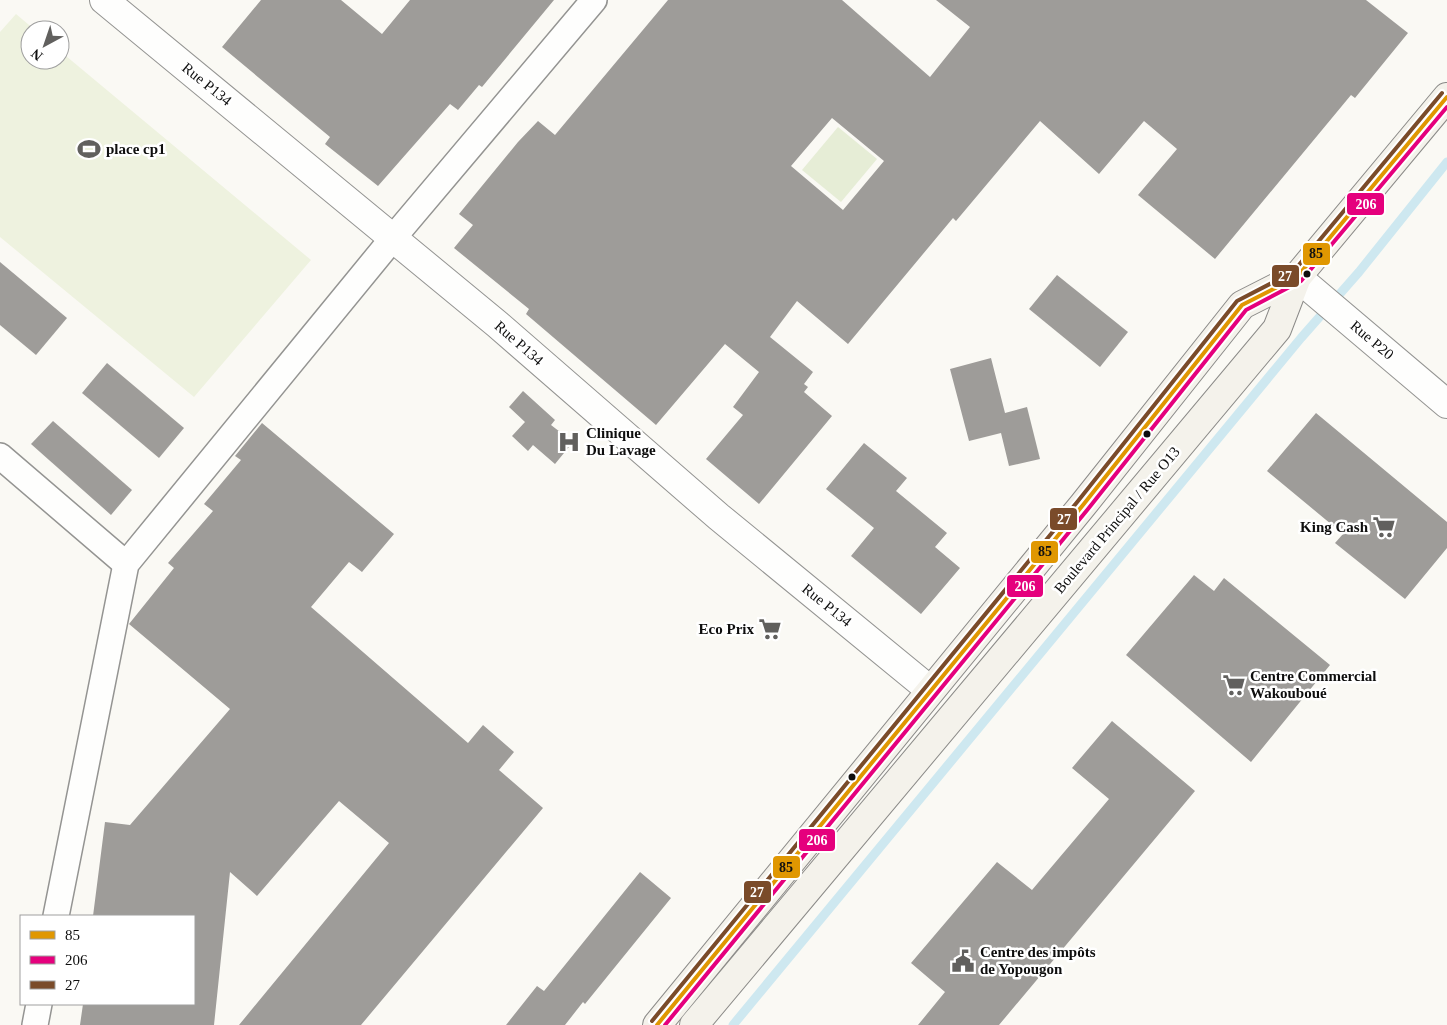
<svg xmlns="http://www.w3.org/2000/svg" width="1447" height="1025" viewBox="0 0 1447 1025" font-family="Georgia,serif">
<style>
.grass{fill:#e6edd6}
.pitch{fill:#eef2df}
.lines{fill:none;stroke-linecap:round;stroke-linejoin:round}
.stream{stroke:#cee8f0;stroke-width:9}
.building{fill:#9e9c99;fill-rule:evenodd}
.minor-casing{stroke:#949492;stroke-width:28}
.tertiary-casing{stroke:#949492;stroke-width:30}
.secondary-casing{stroke:#8b8a88;stroke-width:30}
.minor{stroke:#fefefd;stroke-width:25}
.tertiary{stroke:#fefefd;stroke-width:28}
.secondary{stroke:#f4f2eb;stroke-width:28}
.bus-1-casing{stroke:#fff;stroke-width:8}
.bus-2-casing{stroke:#fff;stroke-width:8}
.bus-3-casing{stroke:#fff;stroke-width:8}
.bus-1{stroke:#e09701;stroke-width:4}
.bus-2{stroke:#e5007d;stroke-width:4}
.bus-3{stroke:#7a4b2a;stroke-width:4}
.bus-dot{fill:#0e0e0e;stroke:#fff;stroke-width:2}
.labels{text-anchor:middle;dominant-baseline:central;stroke-width:5;stroke-linejoin:round;paint-order:stroke}
.street-label{font-size:15px;fill:#0e0e0e;stroke:#fff}
.poi-label{font-size:15px;font-weight:bold;fill:#0e0e0e;stroke:#fff;text-anchor:start}
.line-badge{stroke:#fff;stroke-width:2}
.badge-label{font-size:14px;text-anchor:middle;font-weight:bold;fill:#fff}
.pale-badge-label{font-size:14px;text-anchor:middle;font-weight:bold;fill:#111}
</style>
<rect width="100%" height="100%" fill="#faf9f4"/>
<path class="grass" d="M 838,127 L 877,159 L 841,202 L 802,170 Z"/>
<path class="pitch" d="M 16,14 L 35,30 L 30,30 L 30,60 L 60,60 L 60,51 L 311,260 L 194,397 L 0,237 L 0,32 Z"/>
<g class="lines">
<path class="stream" d="M 733,1025 L 1301,338 L 1359,272 L 1447,162"/>
</g>
<g class="building">
<path d="M 261,0 L 341,0 L 382,34 L 410,0 L 554,0 L 482,87 L 479,85 L 458,110 L 450,104 L 378,186 L 325,144 L 330,137 L 222,47 Z"/>
<path d="M 668,0 L 842,0 L 930,77 L 970,27 L 936,0 L 1366,0 L 1408,33 L 1355,98 L 1351,95 L 1215,259 L 1138,195 L 1177,149 L 1144,121 L 1099,174 L 1040,121 L 956,221 L 953,218 L 848,344 L 797,301 L 770,337 L 813,372 L 804,384 L 808,387 L 804,392 L 832,416 L 759,504 L 706,459 L 743,415 L 733,407 L 759,372 L 725,344 L 656,425 L 526,314 L 529,309 L 454,248 L 473,225 L 459,214 L 518,142 L 538,121 L 555,135 ZM 832,118 L 884,161 L 843,210 L 791,166 Z"/>
<path d="M 0,262 L 67,318 L 36,355 L 0,325 Z"/>
<path d="M 1057,275 L 1128,332 L 1100,367 L 1029,309 Z"/>
<path d="M 991,358 L 1005,413 L 1027,407 L 1040,459 L 1009,466 L 1001,433 L 969,441 L 950,369 Z"/>
<path d="M 107,363 L 184,428 L 159,458 L 82,393 Z"/>
<path d="M 523,391 L 555,420 L 551,425 L 573,442 L 555,464 L 533,445 L 528,451 L 512,436 L 525,422 L 509,407 Z"/>
<path d="M 1316,413 L 1447,522 L 1447,548 L 1405,599 L 1335,543 L 1343,534 L 1267,471 Z"/>
<path d="M 53,421 L 132,490 L 111,515 L 31,444 Z"/>
<path d="M 262,423 L 394,534 L 362,572 L 349,562 L 311,607 L 468,743 L 483,725 L 514,752 L 499,770 L 543,808 L 361,1025 L 239,1025 L 389,843 L 339,801 L 257,896 L 230,872 L 214,1025 L 80,1025 L 83,1004 L 194,1004 L 194,916 L 93,916 L 105,822 L 130,825 L 230,709 L 129,624 L 174,568 L 168,563 L 213,511 L 204,504 L 241,460 L 235,456 Z"/>
<path d="M 864,443 L 907,478 L 896,491 L 947,533 L 935,547 L 960,568 L 921,614 L 851,556 L 874,528 L 826,489 Z"/>
<path d="M 1194,575 L 1214,591 L 1224,578 L 1330,665 L 1251,762 L 1126,655 Z"/>
<path d="M 1112,721 L 1195,791 L 999,1025 L 918,1025 L 945,992 L 911,963 L 997,862 L 1032,890 L 1109,799 L 1072,768 Z"/>
<path d="M 640,872 L 671,898 L 585,1004 L 583,1002 L 565,1025 L 506,1025 L 537,986 L 544,991 Z"/>
</g>
<g class="lines">
<defs>
<g id="minor">
<path d="M 0,456 L 126,564"/>
<path d="M 56,916 L 126,564 L 393,238 L 594,0"/>
<path d="M 35,1025 L 39,1004"/>
</g>
<g id="tertiary">
<path d="M 104,0 L 497,324 L 719,517 L 930,690"/>
<path d="M 1297,277 L 1447,404"/>
</g>
<g id="secondary">
<path d="M 657,1025 L 1083,505 L 1242,305 L 1297,277"/>
<path d="M 694,1025 L 1277,329 L 1297,277 L 1447,97"/>
</g>
</defs>
<use href="#minor" class="minor-casing"/>
<use href="#tertiary" class="tertiary-casing"/>
<use href="#secondary" class="secondary-casing"/>
<use href="#minor" class="minor"/>
<use href="#tertiary" class="tertiary"/>
<use href="#secondary" class="secondary"/>
<defs>
<path id="bus-1" d="M 657,1025 L 1083,505 L 1242,305 L 1297,277 L 1447,97"/>
<path id="bus-2" d="M 665,1025 L 1088,509 L 1246,310 L 1301,281 L 1447,107"/>
<path id="bus-3" d="M 652,1021 L 1078,501 L 1237,301 L 1293,272 L 1442,93"/>
</defs>
<use href="#bus-1" class="bus-1-casing"/>
<use href="#bus-2" class="bus-2-casing"/>
<use href="#bus-3" class="bus-3-casing"/>
<use href="#bus-1" class="bus-1"/>
<use href="#bus-2" class="bus-2"/>
<use href="#bus-3" class="bus-3"/>
</g>
<defs>
<symbol id="stadium-bare" viewBox="-9 -9 18 18"><path d="M0-5a6.5 5 0 1 0 0 10a6.5 5 0 1 0 0-10ZM-3.5-1.8h7v3.6h-7Z" fill="#61605e" stroke="#fff" stroke-width="2.5" paint-order="stroke"/></symbol>
<symbol id="hospital-bare" viewBox="-9 -9 18 18"><path d="M-5-5h3v3.5h4V-5h3V5h-3V1.5h-4V5h-3Z" fill="#61605e" stroke="#fff" stroke-width="2.5" paint-order="stroke"/></symbol>
<symbol id="supermarket-bare" viewBox="-9 -9 18 18"><path d="M-6-5.5h2.5l.6 2H6L4.5 2H-2.5L-4.4-4H-6ZM-1.5 3.2a1.3 1.3 0 1 0 .1 0ZM3 3.2a1.3 1.3 0 1 0 .1 0Z" fill="#61605e" stroke="#fff" stroke-width="2.5" paint-order="stroke"/></symbol>
<symbol id="civic-bare" viewBox="-9 -9 18 18"><path d="M-.6-6.5H3V-4.5H.6V-3L4-1V1h2V6H-6V1h2V-1L-.6-3ZM-1.2 2.5V6h2.4V2.5Z" fill="#61605e" stroke="#fff" stroke-width="2.5" paint-order="stroke"/></symbol>
</defs>
<g fill-rule="evenodd">
<use href="#stadium-bare" x="73" y="133" width="32" height="32"/>
<use href="#hospital-bare" x="553" y="426" width="32" height="32"/>
<use href="#supermarket-bare" x="1368" y="511" width="32" height="32"/>
<use href="#supermarket-bare" x="754" y="613" width="32" height="32"/>
<use href="#supermarket-bare" x="1218" y="669" width="32" height="32"/>
<use href="#civic-bare" x="947" y="945" width="32" height="32"/>
</g>
<g class="bus-dot">
<circle cx="1307" cy="274" r="4.5"/>
<circle cx="1147" cy="434" r="4.5"/>
<circle cx="852" cy="777" r="4.5"/>
</g>
<g class="labels">
<g class="street-label">
<text transform="translate(207 84) rotate(39)">Rue P134</text>
<text transform="translate(1372 340) rotate(40)">Rue P20</text>
<text transform="translate(519 343) rotate(41)">Rue P134</text>
<text transform="translate(1117 520) rotate(-50)">Boulevard Principal / Rue O13</text>
<text transform="translate(827 605) rotate(39)">Rue P134</text>
</g>
<g class="poi-label">
<text x="106" y="149">place cp1</text>
<text x="586" y="433">Clinique<tspan x="586" dy="17">Du Lavage</tspan></text>
<text x="1368" y="527" text-anchor="end">King Cash</text>
<text x="754" y="629" text-anchor="end">Eco Prix</text>
<text x="1250" y="676">Centre Commercial<tspan x="1250" dy="17">Wakouboué</tspan></text>
<text x="980" y="952">Centre des impôts<tspan x="980" dy="17">de Yopougon</tspan></text>
</g>
</g>
<g class="line-badge">
<rect x="1346" y="192" width="39" height="24" rx="5" fill="#e5007d"/>
<rect x="1302" y="242" width="29" height="24" rx="5" fill="#e09701"/>
<rect x="1271" y="264" width="29" height="24" rx="5" fill="#7a4b2a"/>
<rect x="1049" y="507" width="29" height="24" rx="5" fill="#7a4b2a"/>
<rect x="1030" y="540" width="29" height="24" rx="5" fill="#e09701"/>
<rect x="1006" y="574" width="38" height="24" rx="5" fill="#e5007d"/>
<rect x="798" y="828" width="38" height="24" rx="5" fill="#e5007d"/>
<rect x="772" y="855" width="29" height="24" rx="5" fill="#e09701"/>
<rect x="743" y="880" width="29" height="24" rx="5" fill="#7a4b2a"/>
</g>
<g class="badge-label">
<text x="1366" y="209">206</text>
<text x="1285" y="281">27</text>
<text x="1064" y="524">27</text>
<text x="1025" y="591">206</text>
<text x="817" y="845">206</text>
<text x="757" y="897">27</text>
</g>
<g class="pale-badge-label">
<text x="1316" y="258">85</text>
<text x="1045" y="556">85</text>
<text x="786" y="872">85</text>
</g>
<rect x="20" y="915" width="175" height="90" fill="#ffffff" stroke="#9f9f9f"/>
<rect x="30" y="931" width="25" height="8" fill="#e09701" stroke="#9f9f9f"/>
<text x="65" y="940" font-size="15" fill="#0e0e0e">85</text>
<rect x="30" y="956" width="25" height="8" fill="#e5007d" stroke="#9f9f9f"/>
<text x="65" y="965" font-size="15" fill="#0e0e0e">206</text>
<rect x="30" y="981" width="25" height="8" fill="#7a4b2a" stroke="#9f9f9f"/>
<text x="65" y="990" font-size="15" fill="#0e0e0e">27</text>
<g transform="translate(45 45) rotate(220)"><circle r="24" fill="#ffffff" stroke="#9f9f9f"/>
<path d="M0-4L9 19L0 12L-9 19Z" fill="#61605e"/>
<text y="-8" font-size="14" font-weight="bold" text-anchor="middle" fill="#0e0e0e">N</text>
</g>
</svg>
